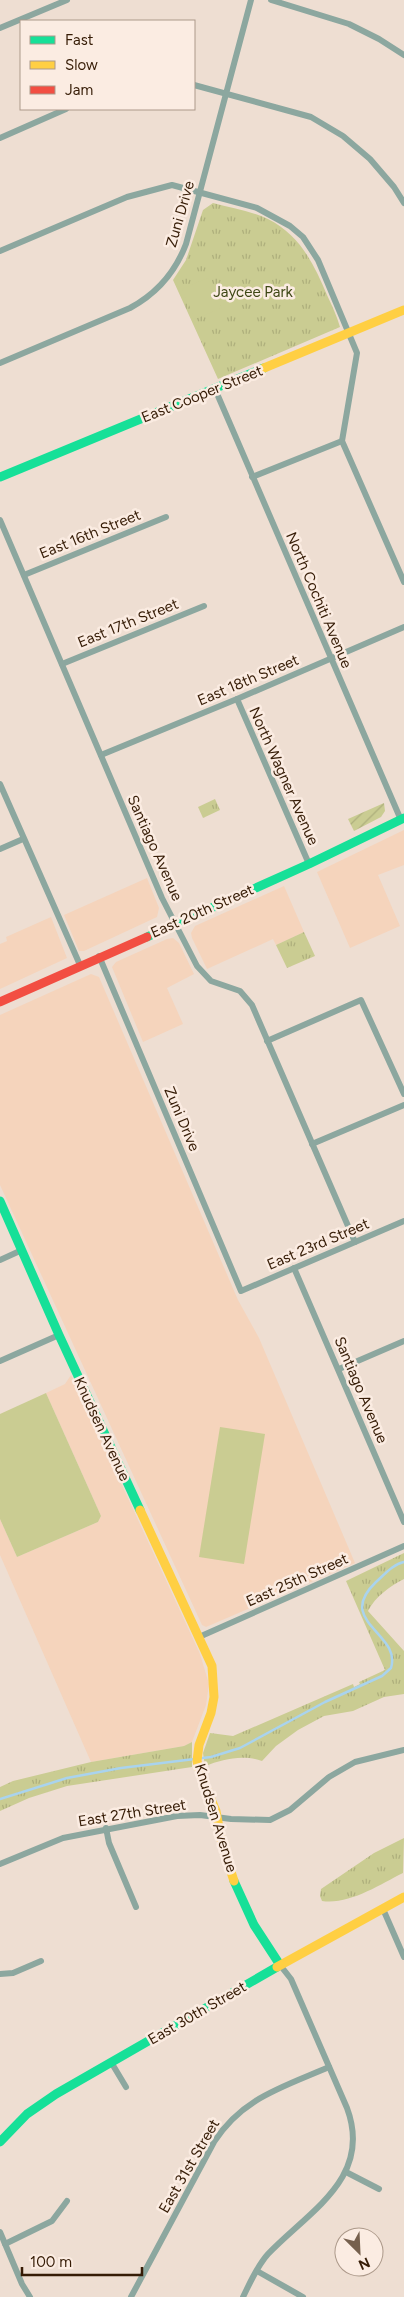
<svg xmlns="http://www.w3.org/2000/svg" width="404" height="2297" viewBox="0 0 404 2297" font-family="Figtree,sans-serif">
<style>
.built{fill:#f5d4bc}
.grass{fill:url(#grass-tufts)}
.garden{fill:url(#garden-furrows)}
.pitch{fill:#cacc92}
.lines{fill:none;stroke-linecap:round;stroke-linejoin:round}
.stream{stroke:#a9d3ee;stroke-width:2.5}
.street{stroke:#8ca79f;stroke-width:6}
.fast{stroke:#16e098;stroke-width:9}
.slow{stroke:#ffcf43;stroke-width:9}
.jam{stroke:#f24e42;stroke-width:9}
.labels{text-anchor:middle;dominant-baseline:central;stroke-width:5;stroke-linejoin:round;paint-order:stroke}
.street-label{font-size:15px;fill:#361c06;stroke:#fbece2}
.park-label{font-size:15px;fill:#3e4715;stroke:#fbece2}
</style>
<defs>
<pattern id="grass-tufts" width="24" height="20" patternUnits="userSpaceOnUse" patternTransform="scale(1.25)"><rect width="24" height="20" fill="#cacc92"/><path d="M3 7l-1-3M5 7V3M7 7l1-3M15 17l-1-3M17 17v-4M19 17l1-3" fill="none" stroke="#aeaf7c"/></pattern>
<pattern id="garden-furrows" width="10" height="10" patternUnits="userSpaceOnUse" patternTransform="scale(1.25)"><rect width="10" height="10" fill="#cacc92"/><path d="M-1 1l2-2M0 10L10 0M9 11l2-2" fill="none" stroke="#aeaf7c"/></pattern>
</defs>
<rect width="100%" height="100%" fill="#eeded2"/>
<g class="built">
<path d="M 404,830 L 404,865 L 378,875 L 400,926 L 350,948 L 317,872 Z"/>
<path d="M 147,878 L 159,908 L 157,917 L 84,951 L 79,951 L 64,915 Z"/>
<path d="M 284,886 L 304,932 L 276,945 L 273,939 L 207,969 L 192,938 L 191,933 L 195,926 Z"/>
<path d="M 51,917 L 67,958 L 0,989 L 0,944 L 7,941 L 6,937 Z"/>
<path d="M 173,938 L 179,943 L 194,974 L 167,988 L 183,1024 L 143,1042 L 112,967 L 116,962 L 167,939 Z"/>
<path d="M 91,974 L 99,977 L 238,1300 L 259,1338 L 355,1563 L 206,1627 L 202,1625 L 0,1185 L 0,1015 Z"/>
<path d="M 71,1375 L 200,1654 L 209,1684 L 206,1705 L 192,1742 L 184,1746 L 91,1762 L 0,1555 L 0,1519 L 17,1557 L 98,1522 L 101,1516 L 46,1393 L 65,1384 Z"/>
</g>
<g class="grass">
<path d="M 213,203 C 231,208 251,211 268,219 C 300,235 314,264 327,295 C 332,306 337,316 340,327 L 218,379 L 173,280 L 186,260 L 203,210 Z"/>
<path d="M 215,799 L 220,810 L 203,818 L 198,807 Z"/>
<path d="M 304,932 L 315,956 L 287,968 L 276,945 Z"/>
<path d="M 404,1553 L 404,1579 C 390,1586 375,1597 368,1611 L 404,1651 L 404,1694 L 384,1697 L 353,1711 L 324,1716 L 298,1730 L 276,1746 L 262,1761 C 243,1754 223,1759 205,1766 L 203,1753 L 210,1733 L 233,1736 L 353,1684 L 354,1687 L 360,1684 L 359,1682 L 385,1670 L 346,1581 Z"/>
<path d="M 192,1742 L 192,1767 L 67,1786 L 29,1798 L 0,1811 L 0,1787 L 13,1781 L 91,1762 L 184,1746 Z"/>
<path d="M 404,1838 L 403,1873 C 379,1885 349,1905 322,1901 L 320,1896 L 321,1889 L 374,1853 Z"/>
</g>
<path class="garden" d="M 384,803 L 385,811 L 381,817 L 354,831 L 348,819 Z"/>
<g class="pitch">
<path d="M 208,278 L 222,308 L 195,319 L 182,289 Z"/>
<path d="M 46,1393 L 101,1516 L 98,1522 L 17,1557 L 0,1519 L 0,1414 Z"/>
<path d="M 220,1427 L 265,1434 L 244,1564 L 199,1557 Z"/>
</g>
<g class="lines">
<path class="stream" d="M 0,1799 L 67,1778 L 121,1768 L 211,1757 L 240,1748 L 325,1702 L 382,1676 L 391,1668 C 402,1633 334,1622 376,1582 C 384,1575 393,1564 404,1562"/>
<g class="street">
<path d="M 271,0 L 349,24 L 379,39 L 404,55"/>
<path d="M 0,28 L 67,0"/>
<path d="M 194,85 L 311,117 L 343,136 L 370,159 L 394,187 L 404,203"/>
<path d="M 0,138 L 66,109"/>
<path d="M 0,251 L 127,197 L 172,185 L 257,208 L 290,226 L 303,237 L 318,260 L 357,353 L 342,441 L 404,582"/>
<path d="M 0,363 L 130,308 C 156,294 175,273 186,244 L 251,0"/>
<path d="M 215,389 L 401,820"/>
<path d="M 252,477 L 342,441"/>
<path d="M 0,520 L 162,898 L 197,966 L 211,981 L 240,991 L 252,1005 L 355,1242"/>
<path d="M 24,575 L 166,517"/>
<path d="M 62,664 L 204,606"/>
<path d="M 237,699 L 309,864"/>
<path d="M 101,755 L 237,699 L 404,627"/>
<path d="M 0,784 L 80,965"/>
<path d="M 0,849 L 23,839"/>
<path d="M 99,956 L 241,1291 L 404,1221"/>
<path d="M 267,1041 L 361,1000 L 404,1094"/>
<path d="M 312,1144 L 404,1105"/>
<path d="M 0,1260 L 22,1250"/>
<path d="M 294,1268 L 404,1522"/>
<path d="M 0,1361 L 59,1335"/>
<path d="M 339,1369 L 404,1341"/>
<path d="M 199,1637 L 404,1546"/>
<path d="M 106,1828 L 109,1843 L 136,1907"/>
<path d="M 0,1864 L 63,1838 L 177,1816 L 200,1815 L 231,1819 L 270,1820 L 290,1810 L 329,1777 L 355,1762 L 404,1750"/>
<path d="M 383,1909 L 404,1957"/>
<path d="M 0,1974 L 13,1973 L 41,1961"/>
<path d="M 111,2062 L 126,2087"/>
<path d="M 346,2172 L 379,2189"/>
<path d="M 0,2232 L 22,2284 L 30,2297"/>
<path d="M 5,2244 L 52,2221 L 67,2201"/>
<path d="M 257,2271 L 303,2297"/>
<path d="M 131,2297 L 214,2142 C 242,2098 283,2087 329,2067"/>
<path d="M 243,2297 C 250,2283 257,2266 268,2254 C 309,2211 373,2178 347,2108 L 291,1979 L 280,1965"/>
</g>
<g class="fast">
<path d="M 0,477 L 264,368"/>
<path d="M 147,937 L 309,864 L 404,818"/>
<path d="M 0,1201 L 59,1335 L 140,1510"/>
<path d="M 234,1881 L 254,1925 L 280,1965"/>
<path d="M 0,2142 L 27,2114 L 56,2094 L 277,1967"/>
</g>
<g class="slow">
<path d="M 264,368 L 404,310"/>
<path d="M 140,1510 L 212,1666 L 214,1697 L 211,1713 L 199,1745 L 197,1761 L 201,1776 L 216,1811 L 222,1844 L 234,1881"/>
<path d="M 277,1967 L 404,1897"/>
</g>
<path class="jam" d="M 0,1002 L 147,937"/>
</g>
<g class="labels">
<g class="street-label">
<text transform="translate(180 214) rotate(-74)">Zuni Drive</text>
<text transform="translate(202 394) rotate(-22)">East Cooper Street</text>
<text transform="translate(90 534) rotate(-22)">East 16th Street</text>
<text transform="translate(319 600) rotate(67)">North Cochiti Avenue</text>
<text transform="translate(128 623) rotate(-22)">East 17th Street</text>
<text transform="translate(248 680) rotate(-23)">East 18th Street</text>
<text transform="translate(284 776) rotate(66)">North Wagner Avenue</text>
<text transform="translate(155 848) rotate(66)">Santiago Avenue</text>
<text transform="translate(202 911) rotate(-24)">East 20th Street</text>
<text transform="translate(182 1119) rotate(67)">Zuni Drive</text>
<text transform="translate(318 1244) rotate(-23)">East 23rd Street</text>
<text transform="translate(361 1390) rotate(67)">Santiago Avenue</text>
<text transform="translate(102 1429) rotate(65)">Knudsen Avenue</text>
<text transform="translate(297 1580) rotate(-24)">East 25th Street</text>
<text transform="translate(132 1813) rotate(-9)">East 27th Street</text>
<text transform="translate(216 1818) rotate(73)">Knudsen Avenue</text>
<text transform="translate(197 2013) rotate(-30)">East 30th Street</text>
<text transform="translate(189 2166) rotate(-60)">East 31st Street</text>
</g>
<g class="park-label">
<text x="253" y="292">Jaycee Park</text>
</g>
</g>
<rect x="20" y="20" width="175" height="90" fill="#fbece2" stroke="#ac998a"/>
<rect x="30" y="36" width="25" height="8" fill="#16e098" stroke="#ac998a"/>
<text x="65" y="45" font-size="15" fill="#361c06">Fast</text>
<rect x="30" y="61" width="25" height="8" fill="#ffcf43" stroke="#ac998a"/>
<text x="65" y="70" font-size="15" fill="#361c06">Slow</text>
<rect x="30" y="86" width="25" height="8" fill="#f24e42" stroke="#ac998a"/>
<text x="65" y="95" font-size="15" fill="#361c06">Jam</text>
<g transform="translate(359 2252) rotate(156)"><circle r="24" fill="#fbece2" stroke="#ac998a"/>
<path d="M0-4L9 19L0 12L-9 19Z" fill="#76604d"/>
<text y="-8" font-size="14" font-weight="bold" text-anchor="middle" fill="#361c06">N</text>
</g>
<path d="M22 2267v8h120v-8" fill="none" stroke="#361c06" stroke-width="2.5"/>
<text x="30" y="2267" font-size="15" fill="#361c06" stroke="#fbece2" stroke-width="4" paint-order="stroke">100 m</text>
</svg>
